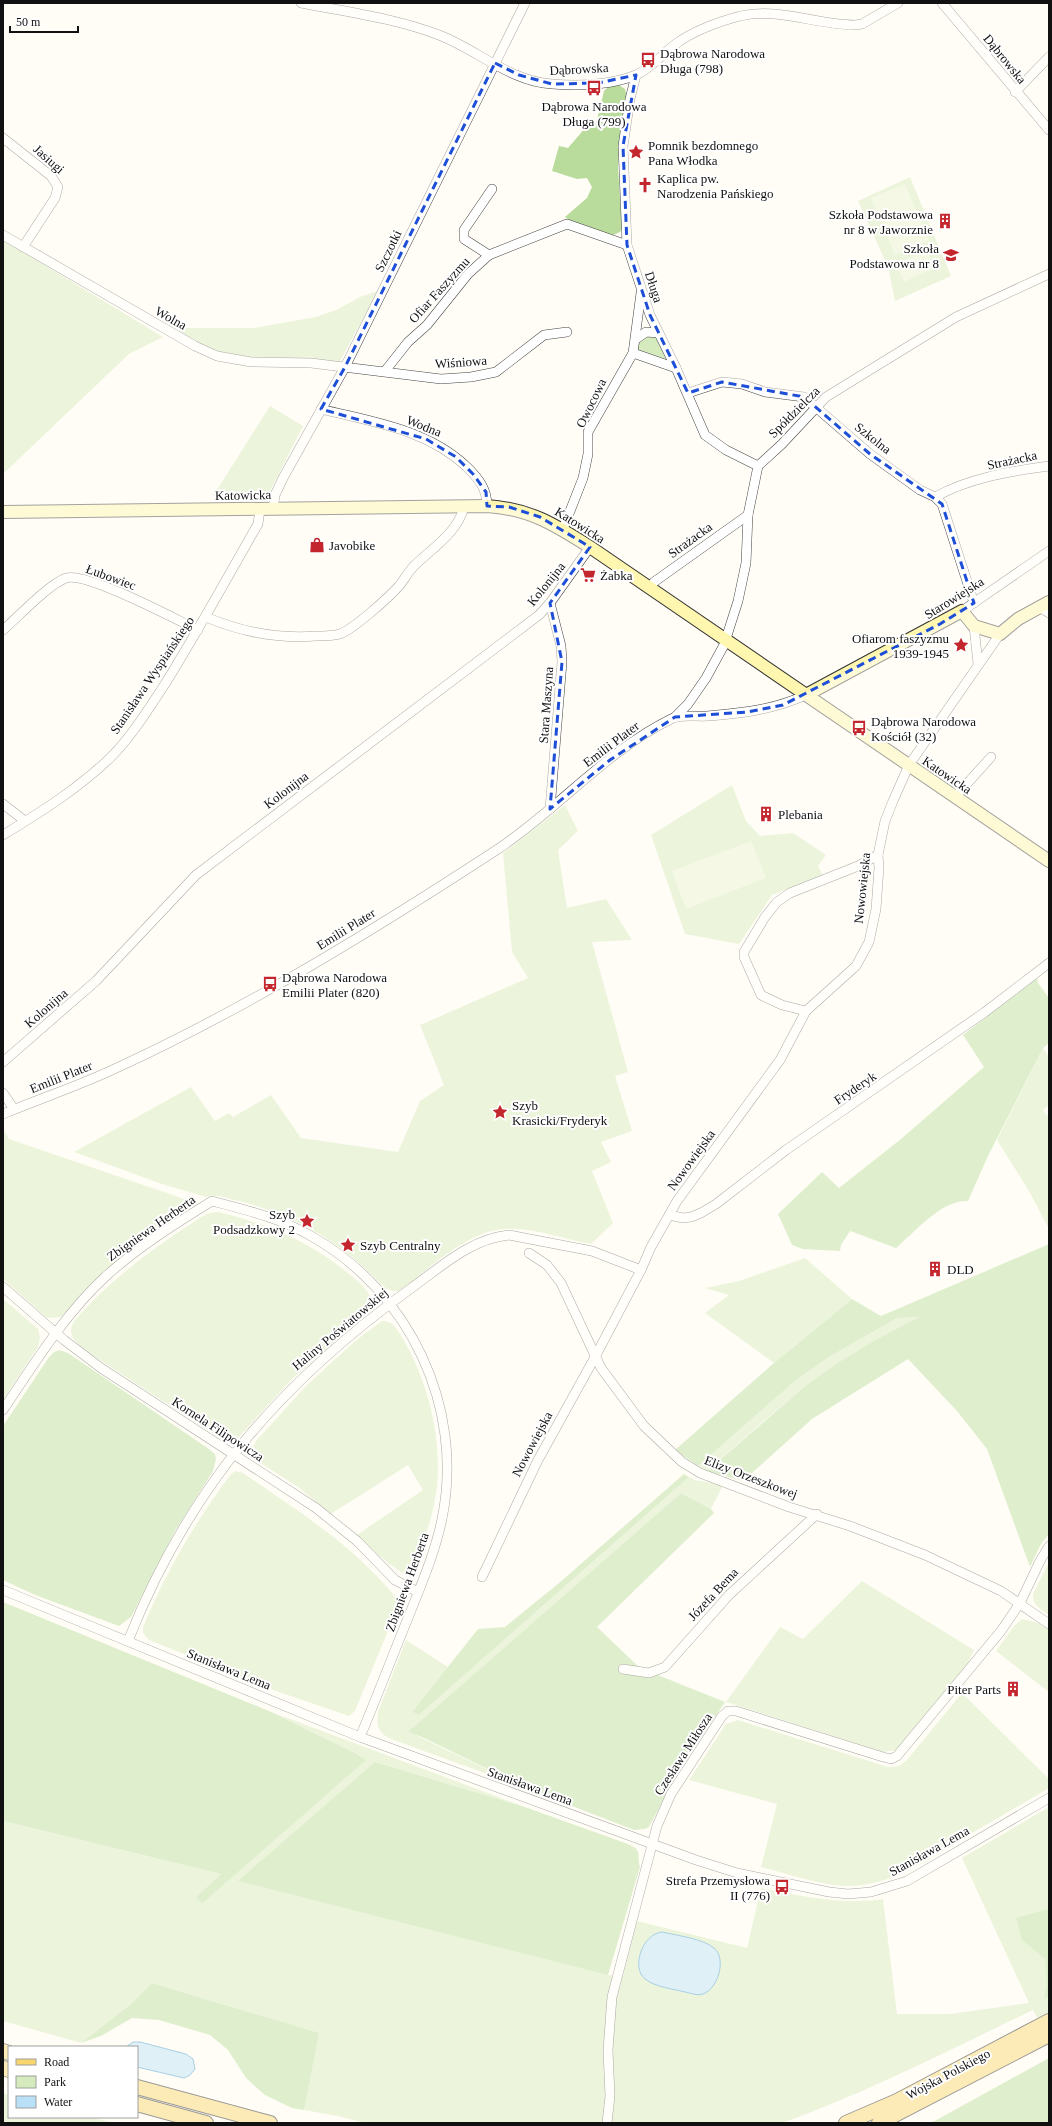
<svg xmlns="http://www.w3.org/2000/svg" width="1052" height="2126" viewBox="0 0 1052 2126" font-family="Georgia,serif">
<style>
.green{fill:#d5ebbd}
.forest{fill:#b9dc9c}
.pitch{fill:#e6f2cf}
.water{fill:#b9e0f7;stroke:#3f96cf}
.lines{fill:none;stroke-linecap:round;stroke-linejoin:round}
.street-casing{stroke:#444;stroke-width:10}
.secondary-casing{stroke:#333;stroke-width:14}
.primary-casing{stroke:#222;stroke-width:16}
.street{stroke:#fff;stroke-width:9}
.secondary{stroke:#fff6b0;stroke-width:12}
.primary{stroke:#f9d66b;stroke-width:14}
.marked{fill:none;stroke:#1d4ed8;stroke-width:3;stroke-dasharray:8 5;stroke-linejoin:round}
.labels{text-anchor:middle;dominant-baseline:central;stroke-width:4;stroke-linejoin:round;paint-order:stroke}
.poi-label{font-size:13px;fill:#111;stroke:#fff;text-anchor:start}
.street-label{font-size:13px;fill:#111;stroke:#fff}
</style>
<rect width="100%" height="100%" fill="#fffdf5"/>
<g class="green">
<path d="M 910,177 L 951,276 L 895,301 L 888,267 L 858,201 Z"/>
<path d="M 3,240 L 163,337 L 129,354 L 3,474 Z"/>
<path d="M 378,291 L 339,363 L 251,359 L 216,352 L 178,334 L 180,328 L 254,328 L 316,317 L 336,310 L 360,297 Z"/>
<path d="M 645,336 L 655,336 L 666,359 L 638,350 L 638,342 Z"/>
<path d="M 270,406 L 303,426 L 270,491 L 260,499 L 213,496 Z"/>
<path d="M 732,785 L 746,821 L 760,836 L 793,833 L 826,855 L 818,866 L 823,876 L 772,895 L 739,944 L 685,934 L 651,835 Z"/>
<path d="M 565,805 L 578,831 L 558,850 L 567,908 L 606,899 L 632,940 L 592,942 L 628,1072 L 615,1076 L 632,1131 L 601,1142 L 611,1162 L 592,1171 L 613,1223 L 591,1244 C 563,1239 532,1227 504,1229 C 467,1231 428,1270 399,1291 L 392,1291 L 385,1288 C 342,1243 300,1217 239,1201 C 228,1199 217,1193 206,1197 L 162,1184 L 74,1152 L 191,1087 L 215,1121 L 229,1113 L 233,1117 L 271,1095 L 301,1138 L 398,1152 L 420,1101 L 444,1085 L 420,1025 L 528,978 L 512,952 L 503,853 Z"/>
<path d="M 1043,1048 L 1049,1057 L 1049,1105 L 1043,1110 L 1049,1118 L 1049,1229 L 1029,1191 L 997,1140 Z"/>
<path d="M 3,1129 L 9,1139 L 196,1203 L 196,1205 L 119,1259 L 61,1317 L 51,1318 L 46,1317 L 3,1279 Z"/>
<path d="M 218,1212 C 266,1223 309,1241 348,1273 C 357,1280 368,1289 372,1300 L 367,1314 L 293,1378 L 239,1437 L 235,1441 L 224,1441 L 91,1354 C 82,1348 71,1341 71,1329 C 72,1321 82,1313 87,1307 C 122,1270 161,1243 203,1216 L 209,1213 Z"/>
<path d="M 805,1258 L 852,1299 L 774,1363 L 705,1313 L 729,1295 L 705,1288 L 739,1281 Z"/>
<path d="M 3,1299 L 38,1329 L 40,1338 L 38,1347 L 3,1400 Z"/>
<path d="M 921,1317 C 892,1332 863,1346 836,1365 C 790,1396 749,1434 707,1471 L 698,1466 L 795,1381 L 829,1357 L 897,1318 Z"/>
<path d="M 382,1321 C 394,1321 397,1330 403,1339 C 428,1381 442,1438 437,1486 C 434,1514 424,1542 413,1568 L 402,1573 L 378,1555 L 357,1535 L 423,1490 L 408,1465 L 331,1514 L 298,1487 L 259,1462 L 253,1452 L 253,1447 L 256,1441 L 307,1385 L 355,1341 Z"/>
<path d="M 236,1471 L 243,1473 C 298,1511 355,1546 397,1599 L 398,1606 L 392,1621 L 355,1711 L 349,1716 L 276,1691 L 149,1640 L 143,1633 L 143,1627 C 166,1572 195,1522 231,1474 Z"/>
<path d="M 689,1477 L 695,1480 L 723,1485 L 711,1509 L 681,1493 L 409,1732 L 531,1790 L 391,1739 C 378,1733 376,1726 378,1712 L 406,1640 L 448,1667 L 412,1712 L 419,1715 Z"/>
<path d="M 1049,1562 L 1049,1615 C 1040,1609 1032,1605 1033,1594 Z"/>
<path d="M 862,1581 L 974,1650 L 966,1667 L 897,1750 L 883,1752 L 726,1702 L 780,1627 L 803,1639 Z"/>
<path d="M 1022,1619 L 1038,1623 L 1049,1630 L 1049,1692 L 996,1651 L 1014,1626 Z"/>
<path d="M 962,1693 L 1049,1779 L 1049,1788 C 1022,1804 995,1820 967,1836 C 930,1858 890,1888 844,1886 C 816,1884 788,1874 761,1867 L 777,1804 L 689,1780 L 726,1724 L 738,1720 L 888,1767 L 899,1766 L 906,1761 Z"/>
<path d="M 269,1711 L 525,1807 L 375,1762 L 608,1975 L 623,1976 L 637,1921 L 747,1948 L 761,1888 C 802,1896 841,1905 883,1899 L 897,2014 L 950,2014 L 1029,2003 L 962,1858 L 1049,1807 L 1049,2012 L 1037,2018 L 1033,2010 C 950,2050 868,2092 782,2123 L 365,2123 L 338,2116 L 304,2110 L 318,2033 L 152,1983 L 132,2003 L 81,2043 L 3,2021 L 3,1821 L 221,1874 L 196,1897 L 202,1904 L 285,1831 L 355,1753 Z"/>
<path d="M 3,2093 L 9,2095 L 9,2117 L 91,2117 L 114,2123 L 3,2123 Z"/>
</g>
<g class="forest">
<path d="M 619,85 L 625,89 L 627,97 L 619,142 L 618,168 L 622,227 L 620,232 L 613,235 L 574,224 L 565,217 L 587,198 L 592,187 L 587,178 L 577,179 L 552,171 L 559,146 L 568,148 L 586,127 L 596,124 L 604,91 L 608,87 Z"/>
<path d="M 1037,978 L 1038,983 L 1049,998 L 1049,1043 L 1043,1048 L 987,1158 L 968,1201 C 942,1199 915,1232 896,1248 L 850,1231 L 841,1245 L 840,1251 L 803,1249 L 792,1245 L 778,1214 L 822,1172 L 839,1188 L 901,1139 L 984,1067 L 963,1035 Z"/>
<path d="M 1049,1244 L 1049,1534 L 1041,1544 L 1030,1567 L 987,1449 L 957,1411 L 908,1359 L 812,1419 L 743,1481 L 707,1471 L 803,1388 L 836,1364 L 872,1342 L 919,1317 L 897,1318 L 829,1357 L 795,1381 L 698,1466 L 675,1450 L 774,1363 L 852,1299 L 881,1316 Z"/>
<path d="M 59,1350 L 68,1353 L 209,1449 L 215,1454 L 216,1459 L 213,1471 L 175,1531 L 131,1617 L 119,1626 L 35,1595 L 3,1580 L 3,1426 L 49,1357 L 54,1352 Z"/>
<path d="M 684,1474 L 689,1477 L 419,1715 L 412,1712 L 478,1629 L 505,1627 L 559,1583 Z"/>
<path d="M 681,1493 L 711,1509 L 714,1513 L 597,1627 L 640,1668 L 725,1702 L 678,1772 L 649,1827 L 645,1829 L 634,1830 L 531,1790 L 424,1738 L 408,1732 Z"/>
<path d="M 3,1602 L 269,1711 L 355,1753 L 366,1760 L 202,1904 L 196,1897 L 221,1874 L 3,1821 Z"/>
<path d="M 375,1762 L 525,1807 L 628,1844 C 644,1851 636,1855 640,1867 L 608,1975 L 238,1881 Z"/>
<path d="M 1049,1909 L 1049,1997 L 1044,1998 L 1047,1986 L 1045,1959 L 1022,1940 L 1016,1918 Z"/>
<path d="M 152,1983 L 319,2033 L 304,2110 L 292,2108 L 265,2095 L 246,2078 L 228,2050 L 210,2035 L 159,2020 L 132,2018 L 101,2036 L 81,2043 L 132,2003 Z"/>
<path d="M 1049,2058 L 1049,2123 L 931,2123 Z"/>
</g>
<g class="pitch">
<path d="M 905,184 L 929,240 L 895,255 L 871,198 Z"/>
<path d="M 927,250 L 935,268 L 904,282 L 896,264 Z"/>
<path d="M 751,841 L 766,878 L 686,909 L 672,871 Z"/>
</g>
<g class="water">
<path d="M 662,1932 C 675,1935 704,1939 714,1948 C 727,1958 718,1989 703,1994 C 697,1996 691,1993 685,1992 C 673,1989 655,1987 645,1979 C 631,1968 642,1934 662,1932 Z"/>
<path d="M 133,2042 L 140,2042 L 186,2054 L 193,2059 L 195,2069 L 190,2075 L 184,2078 L 137,2067 L 137,2047 L 126,2047 Z"/>
</g>
<g class="lines">
<defs>
<g id="street">
<path d="M 301,3 C 347,12 395,18 439,35 C 476,49 511,82 552,84 C 579,86 611,85 636,75 C 652,68 663,53 677,43 C 695,30 718,22 740,16 C 779,7 816,25 855,25 L 862,24 L 898,3"/>
<path d="M 942,3 L 1049,130"/>
<path d="M 636,75 L 630,99 L 623,146 L 627,245 L 650,315 L 676,368 L 705,435 L 726,450 L 758,466"/>
<path d="M 1015,92 L 1049,57"/>
<path d="M 3,138 L 51,176 L 58,187 L 55,198 L 23,247"/>
<path d="M 3,235 L 195,346 L 217,356 L 251,362 L 311,363 L 441,379 L 471,377 L 496,372 L 544,335 L 567,332"/>
<path d="M 489,255 L 464,239 L 464,230 L 492,189"/>
<path d="M 636,339 L 646,332 L 659,333"/>
<path d="M 633,353 L 676,368"/>
<path d="M 385,371 L 408,342 L 427,325 L 468,274 L 489,255 L 567,224 L 627,245"/>
<path d="M 688,393 L 722,382 L 742,384 L 765,392 L 804,397 L 870,454 L 920,490 L 935,497 L 942,504 L 974,603"/>
<path d="M 321,409 C 372,422 427,429 467,467 C 479,479 487,489 487,506"/>
<path d="M 935,497 C 969,478 1011,471 1049,466"/>
<path d="M 273,509 L 275,495 L 283,478 L 345,367 L 525,3"/>
<path d="M 563,529 L 583,478 L 588,454 L 588,432 L 633,353 L 641,293"/>
<path d="M 650,588 L 654,582 L 748,515"/>
<path d="M 1039,607 L 1049,613"/>
<path d="M 962,611 L 1049,551"/>
<path d="M 206,617 C 241,632 277,639 316,636 C 324,636 333,636 340,634 C 355,628 388,598 399,586 C 404,580 408,572 414,566 C 431,549 459,532 464,506"/>
<path d="M 974,626 L 978,664"/>
<path d="M 3,630 C 18,617 49,584 66,578 C 86,571 177,620 198,630"/>
<path d="M 675,717 L 688,704 L 706,678 L 724,645 L 738,601 L 746,563 L 748,515 L 758,466 L 782,444 L 826,397 L 956,317 L 1049,274"/>
<path d="M 955,797 L 991,757"/>
<path d="M 3,804 L 25,821"/>
<path d="M 550,809 L 562,662 L 561,646 L 550,603"/>
<path d="M 3,835 C 41,812 79,788 111,757 C 132,736 149,708 165,684 C 198,631 227,578 258,524 L 260,509"/>
<path d="M 806,1011 L 782,1005 L 761,995 L 744,957 L 744,952 L 765,917 L 777,902 L 790,893 L 858,866 L 878,855"/>
<path d="M 3,1062 L 96,981 L 196,875 L 539,615 L 550,603 L 590,547"/>
<path d="M 3,1093 L 14,1109"/>
<path d="M 3,1114 C 39,1099 75,1087 110,1071 C 246,1009 374,930 498,849 C 558,809 606,751 671,719 C 681,714 696,717 707,716 C 744,713 772,710 806,695"/>
<path d="M 669,1215 L 683,1218 L 691,1217 L 701,1213 L 716,1204 L 786,1150 L 985,1012 L 1049,963"/>
<path d="M 529,1253 L 547,1265 L 561,1283 L 601,1368 L 644,1426 L 682,1462 L 700,1473 L 789,1507 L 850,1526 L 925,1555 L 1001,1591 L 1049,1624"/>
<path d="M 3,1287 L 64,1340 L 101,1368 L 316,1508 L 357,1541 L 395,1580 L 418,1592"/>
<path d="M 3,1410 C 34,1364 64,1315 105,1277 C 138,1247 175,1224 212,1201 C 246,1210 280,1218 311,1236 C 409,1291 465,1407 442,1519 C 435,1553 421,1585 408,1618 C 392,1657 377,1697 360,1737"/>
<path d="M 482,1577 L 538,1460 L 595,1357 L 641,1270 L 651,1247 L 677,1201 L 780,1060 L 806,1011 L 856,966 L 869,942 L 876,909 L 879,868 L 878,855 L 885,821 L 893,801 L 909,765 L 1000,634"/>
<path d="M 3,1590 L 360,1737 L 696,1860 L 737,1873 L 829,1892 L 848,1894 L 871,1892 L 907,1881 L 1049,1798"/>
<path d="M 128,1641 C 188,1489 279,1384 410,1289 C 441,1267 470,1239 509,1235 L 592,1251 L 641,1270"/>
<path d="M 623,1669 L 649,1673 L 665,1667 L 729,1595 L 817,1514"/>
<path d="M 607,2123 L 610,2096 L 608,2050 L 612,1997 L 657,1826 L 671,1794 L 722,1716 L 728,1711 L 736,1711 L 883,1757 L 891,1759 L 897,1756 L 1001,1631 L 1020,1603 L 1040,1561 L 1049,1546"/>
</g>
<g id="secondary">
<path d="M 3,512 L 487,506 C 530,509 554,524 590,547 L 1049,861"/>
<path d="M 806,695 L 962,611 L 974,626 L 1000,634 L 1018,619 L 1049,602"/>
</g>
<g id="primary">
<path d="M 3,2051 L 9,2053"/>
<path d="M 3,2068 L 9,2070"/>
<path d="M 137,2087 L 270,2123"/>
<path d="M 137,2104 L 206,2123"/>
<path d="M 846,2123 L 897,2101 L 1049,2021"/>
<path d="M 879,2123 L 1049,2035"/>
</g>
</defs>
<use href="#street" class="street-casing"/>
<use href="#secondary" class="secondary-casing"/>
<use href="#primary" class="primary-casing"/>
<use href="#street" class="street"/>
<use href="#secondary" class="secondary"/>
<use href="#primary" class="primary"/>
</g>
<path d="M0 0H1052V2126H0ZM 495,63 L 519,75 L 552,84 L 598,83 L 636,75 L 623,146 L 627,245 L 650,315 L 688,393 L 722,382 L 804,397 L 870,454 L 942,504 L 974,603 L 940,624 L 783,705 L 747,712 L 675,717 L 610,760 L 550,809 L 562,662 L 550,603 L 590,547 L 540,517 L 509,507 L 487,506 L 486,492 L 473,474 L 456,457 L 426,439 L 321,409 L 345,367 Z" fill="#fffdf5" fill-opacity=".55" fill-rule="evenodd"/>
<path class="marked" d="M 495,63 L 519,75 L 552,84 L 598,83 L 636,75 L 623,146 L 627,245 L 650,315 L 688,393 L 722,382 L 804,397 L 870,454 L 942,504 L 974,603 L 940,624 L 783,705 L 747,712 L 675,717 L 610,760 L 550,809 L 562,662 L 550,603 L 590,547 L 540,517 L 509,507 L 487,506 L 486,492 L 473,474 L 456,457 L 426,439 L 321,409 L 345,367 Z"/>
<defs>
<symbol id="bus-bare" viewBox="-9 -9 18 18"><path d="M-5-6H5V4H4V6H2V4H-2V6H-4V4H-5ZM-3.5-4V0h7V-4ZM-3.5 1.2v1.5H-2V1.2ZM2 1.2v1.5H3.5V1.2Z" fill="#c4262e" stroke="#fff" stroke-width="2.5" paint-order="stroke"/></symbol>
<symbol id="sight-bare" viewBox="-9 -9 18 18"><path d="M0-6L1.8-2.2L6-1.7L2.9 1.2L3.7 5.4L0 3.3L-3.7 5.4L-2.9 1.2L-6-1.7L-1.8-2.2Z" fill="#c4262e" stroke="#fff" stroke-width="2.5" paint-order="stroke"/></symbol>
<symbol id="church-bare" viewBox="-9 -9 18 18"><path d="M-1.2-6h2.4v3.5h3.3v2.4h-3.3V6h-2.4V-.1h-3.3v-2.4h3.3Z" fill="#c4262e" stroke="#fff" stroke-width="2.5" paint-order="stroke"/></symbol>
<symbol id="building-bare" viewBox="-9 -9 18 18"><path d="M-4-6H4V6H1V3H-1V6H-4ZM-2.5-4.3h1.7v1.8h-1.7ZM.8-4.3h1.7v1.8H.8ZM-2.5-1h1.7V.8h-1.7ZM.8-1h1.7V.8H.8Z" fill="#c4262e" stroke="#fff" stroke-width="2.5" paint-order="stroke"/></symbol>
<symbol id="school-bare" viewBox="-9 -9 18 18"><path d="M0-5L7-2L0 1L-7-2ZM-4 1L0 2.5L4 1V4Q0 6-4 4Z" fill="#c4262e" stroke="#fff" stroke-width="2.5" paint-order="stroke"/></symbol>
<symbol id="shop-bare" viewBox="-9 -9 18 18"><path d="M-5-2.5h2.3a2.7 3.5 0 0 1 5.4 0H5L5.5 6h-11ZM-1.5-2.5h3a1.5 2.3 0 0 0-3 0Z" fill="#c4262e" stroke="#fff" stroke-width="2.5" paint-order="stroke"/></symbol>
<symbol id="supermarket-bare" viewBox="-9 -9 18 18"><path d="M-6-5.5h2.5l.6 2H6L4.5 2H-2.5L-4.4-4H-6ZM-1.5 3.2a1.3 1.3 0 1 0 .1 0ZM3 3.2a1.3 1.3 0 1 0 .1 0Z" fill="#c4262e" stroke="#fff" stroke-width="2.5" paint-order="stroke"/></symbol>
</defs>
<g fill-rule="evenodd">
<use href="#bus-bare" x="637" y="49" width="22" height="22"/>
<use href="#bus-bare" x="583" y="77" width="22" height="22"/>
<use href="#sight-bare" x="625" y="141" width="22" height="22"/>
<use href="#church-bare" x="634" y="174" width="22" height="22"/>
<use href="#building-bare" x="934" y="210" width="22" height="22"/>
<use href="#school-bare" x="940" y="244" width="22" height="22"/>
<use href="#shop-bare" x="306" y="534" width="22" height="22"/>
<use href="#supermarket-bare" x="577" y="564" width="22" height="22"/>
<use href="#sight-bare" x="950" y="634" width="22" height="22"/>
<use href="#bus-bare" x="848" y="717" width="22" height="22"/>
<use href="#building-bare" x="755" y="803" width="22" height="22"/>
<use href="#bus-bare" x="259" y="973" width="22" height="22"/>
<use href="#sight-bare" x="489" y="1101" width="22" height="22"/>
<use href="#sight-bare" x="296" y="1210" width="22" height="22"/>
<use href="#sight-bare" x="337" y="1234" width="22" height="22"/>
<use href="#building-bare" x="924" y="1258" width="22" height="22"/>
<use href="#building-bare" x="1002" y="1678" width="22" height="22"/>
<use href="#bus-bare" x="771" y="1876" width="22" height="22"/>
</g>
<g class="labels">
<g class="poi-label">
<text x="660" y="53">Dąbrowa Narodowa<tspan x="660" dy="15">Długa (798)</tspan></text>
<text x="594" y="106" text-anchor="middle">Dąbrowa Narodowa<tspan x="594" dy="15">Długa (799)</tspan></text>
<text x="648" y="145">Pomnik bezdomnego<tspan x="648" dy="15">Pana Włodka</tspan></text>
<text x="657" y="178">Kaplica pw.<tspan x="657" dy="15">Narodzenia Pańskiego</tspan></text>
<text x="933" y="214" text-anchor="end">Szkoła Podstawowa<tspan x="933" dy="15">nr 8 w Jaworznie</tspan></text>
<text x="939" y="248" text-anchor="end">Szkoła<tspan x="939" dy="15">Podstawowa nr 8</tspan></text>
<text x="329" y="545">Javobike</text>
<text x="600" y="575">Żabka</text>
<text x="949" y="638" text-anchor="end">Ofiarom faszyzmu<tspan x="949" dy="15">1939-1945</tspan></text>
<text x="871" y="721">Dąbrowa Narodowa<tspan x="871" dy="15">Kościół (32)</tspan></text>
<text x="778" y="814">Plebania</text>
<text x="282" y="977">Dąbrowa Narodowa<tspan x="282" dy="15">Emilii Plater (820)</tspan></text>
<text x="512" y="1105">Szyb<tspan x="512" dy="15">Krasicki/Fryderyk</tspan></text>
<text x="295" y="1214" text-anchor="end">Szyb<tspan x="295" dy="15">Podsadzkowy 2</tspan></text>
<text x="360" y="1245">Szyb Centralny</text>
<text x="947" y="1269">DLD</text>
<text x="1001" y="1689" text-anchor="end">Piter Parts</text>
<text x="770" y="1880" text-anchor="end">Strefa Przemysłowa<tspan x="770" dy="15">II (776)</tspan></text>
</g>
<g class="street-label">
<text transform="translate(1005 59) rotate(51)">Dąbrowska</text>
<text transform="translate(579 69) rotate(-3)">Dąbrowska</text>
<text transform="translate(49 159) rotate(42)">Jasiugi</text>
<text transform="translate(388 251) rotate(-64)">Szczotki</text>
<text transform="translate(654 287) rotate(72)">Długa</text>
<text transform="translate(439 290) rotate(-48)">Ofiar Faszyzmu</text>
<text transform="translate(171 318) rotate(29)">Wolna</text>
<text transform="translate(461 362) rotate(-4)">Wiśniowa</text>
<text transform="translate(591 403) rotate(-64)">Owocowa</text>
<text transform="translate(794 412) rotate(-45)">Spółdzielcza</text>
<text transform="translate(424 426) rotate(22)">Wodna</text>
<text transform="translate(873 438) rotate(38)">Szkolna</text>
<text transform="translate(1012 460) rotate(-12)">Strażacka</text>
<text transform="translate(243 495) rotate(-1)">Katowicka</text>
<text transform="translate(580 525) rotate(32)">Katowicka</text>
<text transform="translate(690 540) rotate(-36)">Strażacka</text>
<text transform="translate(111 577) rotate(20)">Łubowiec</text>
<text transform="translate(546 584) rotate(-51)">Kolonijna</text>
<text transform="translate(954 598) rotate(-32)">Starowiejska</text>
<text transform="translate(152 675) rotate(-56)">Stanisława Wyspiańskiego</text>
<text transform="translate(546 705) rotate(-86)">Stara Maszyna</text>
<text transform="translate(611 744) rotate(-37)">Emilii Plater</text>
<text transform="translate(947 775) rotate(34)">Katowicka</text>
<text transform="translate(286 790) rotate(-37)">Kolonijna</text>
<text transform="translate(862 888) rotate(-84)">Nowowiejska</text>
<text transform="translate(346 929) rotate(-32)">Emilii Plater</text>
<text transform="translate(46 1008) rotate(-41)">Kolonijna</text>
<text transform="translate(61 1077) rotate(-22)">Emilii Plater</text>
<text transform="translate(855 1088) rotate(-34)">Fryderyk</text>
<text transform="translate(691 1160) rotate(-54)">Nowowiejska</text>
<text transform="translate(151 1228) rotate(-35)">Zbigniewa Herberta</text>
<text transform="translate(340 1329) rotate(-40)">Haliny Poświatowskiej</text>
<text transform="translate(218 1429) rotate(33)">Kornela Filipowicza</text>
<text transform="translate(532 1444) rotate(-62)">Nowowiejska</text>
<text transform="translate(751 1477) rotate(21)">Elizy Orzeszkowej</text>
<text transform="translate(407 1582) rotate(-70)">Zbigniewa Herberta</text>
<text transform="translate(713 1594) rotate(-47)">Józefa Bema</text>
<text transform="translate(229 1669) rotate(22)">Stanisława Lema</text>
<text transform="translate(683 1754) rotate(-57)">Czesława Miłosza</text>
<text transform="translate(530 1786) rotate(20)">Stanisława Lema</text>
<text transform="translate(929 1851) rotate(-29)">Stanisława Lema</text>
<text transform="translate(948 2074) rotate(-28)">Wojska Polskiego</text>
</g>
</g>
<rect width="1052" height="2126" fill="none" stroke="#111111" stroke-width="8"/>
<rect x="8" y="2046" width="130" height="72" fill="#ffffff" stroke="#a0a0a0"/>
<rect x="16" y="2059" width="20" height="6" fill="#f9d66b" stroke="#a0a0a0"/>
<text x="44" y="2066" font-size="12" fill="#111111">Road</text>
<rect x="16" y="2076" width="20" height="12" fill="#d5ebbd" stroke="#a0a0a0"/>
<text x="44" y="2086" font-size="12" fill="#111111">Park</text>
<rect x="16" y="2096" width="20" height="12" fill="#b9e0f7" stroke="#a0a0a0"/>
<text x="44" y="2106" font-size="12" fill="#111111">Water</text>
<path d="M10 26v6h68v-6" fill="none" stroke="#111111" stroke-width="2"/>
<text x="16" y="26" font-size="12" fill="#111111" stroke="#ffffff" stroke-width="3" paint-order="stroke">50 m</text>
</svg>
